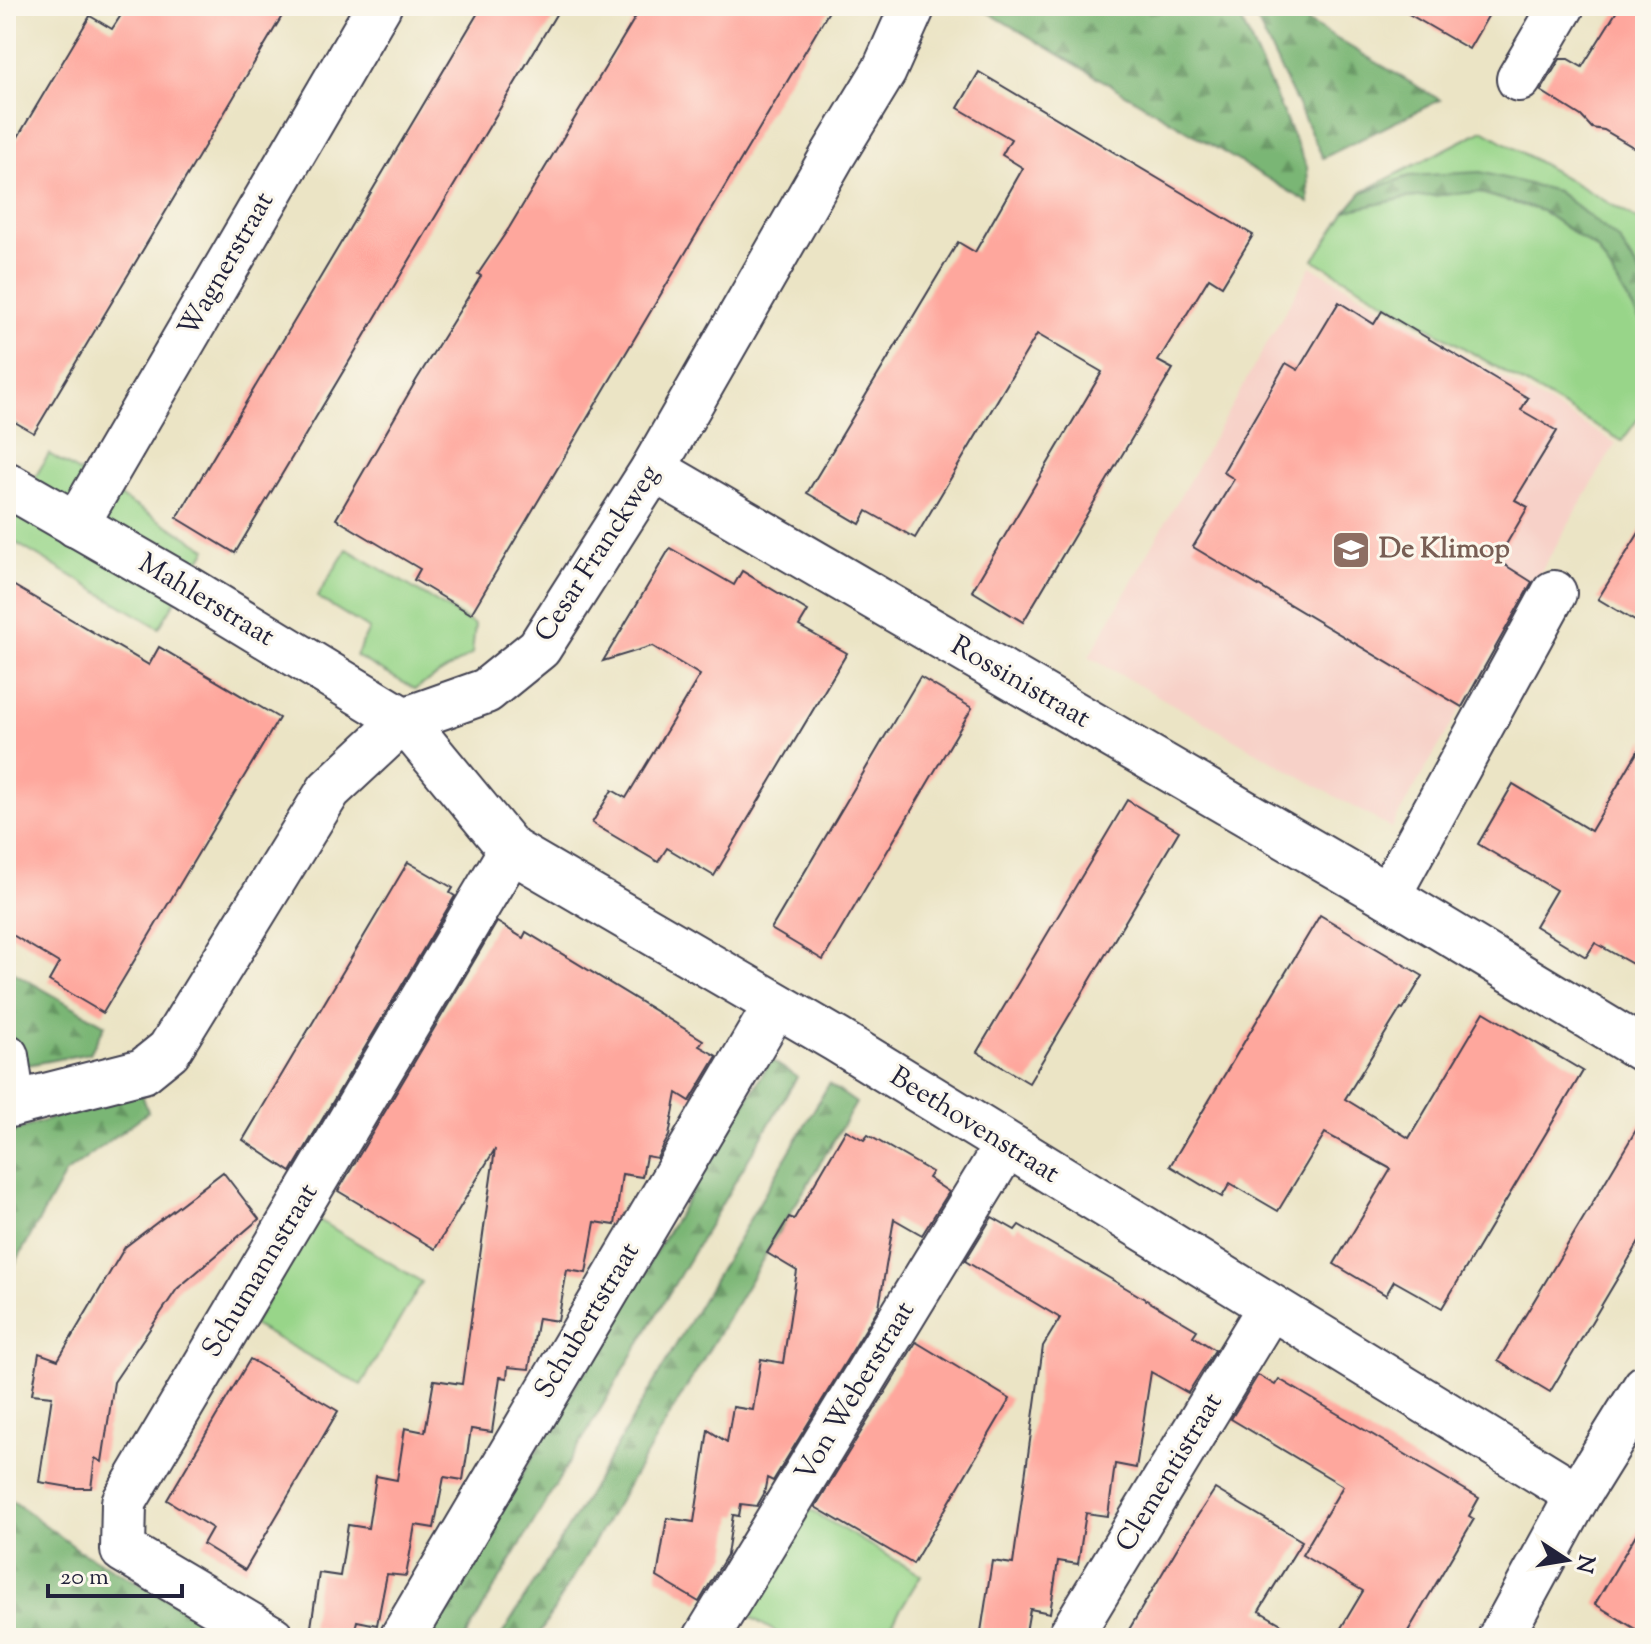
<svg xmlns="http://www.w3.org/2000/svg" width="1651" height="1644" viewBox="0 0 1651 1644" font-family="'Sorts Mill Goudy',serif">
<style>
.built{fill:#f7d1c8}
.grass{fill:#98d589;stroke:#5d7c62;stroke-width:2}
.forest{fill:url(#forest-firs);stroke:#4e6c58;stroke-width:2}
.building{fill:#fea79d}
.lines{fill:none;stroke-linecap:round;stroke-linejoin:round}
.minor-casing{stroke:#403f50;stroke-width:48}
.minor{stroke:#fff;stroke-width:44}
.labels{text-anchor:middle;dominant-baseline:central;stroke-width:6;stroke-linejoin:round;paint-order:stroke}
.street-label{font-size:28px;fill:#22223b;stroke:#fbf7ec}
.education-label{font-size:28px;font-weight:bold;fill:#785e54;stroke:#fbf7ec;text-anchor:start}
</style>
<defs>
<pattern id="forest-firs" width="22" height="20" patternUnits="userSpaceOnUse" patternTransform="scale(2)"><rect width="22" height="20" fill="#7ab675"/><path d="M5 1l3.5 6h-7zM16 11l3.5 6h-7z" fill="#649461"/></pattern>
</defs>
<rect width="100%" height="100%" fill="#fbf7ec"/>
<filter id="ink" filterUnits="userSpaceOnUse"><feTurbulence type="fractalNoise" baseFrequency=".0125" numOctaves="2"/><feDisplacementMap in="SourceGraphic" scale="16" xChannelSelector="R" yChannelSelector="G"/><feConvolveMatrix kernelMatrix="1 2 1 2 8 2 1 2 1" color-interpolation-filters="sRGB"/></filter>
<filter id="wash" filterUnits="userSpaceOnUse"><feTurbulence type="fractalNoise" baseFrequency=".006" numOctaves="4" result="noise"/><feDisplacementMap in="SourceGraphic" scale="32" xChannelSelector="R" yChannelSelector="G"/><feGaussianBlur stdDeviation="1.8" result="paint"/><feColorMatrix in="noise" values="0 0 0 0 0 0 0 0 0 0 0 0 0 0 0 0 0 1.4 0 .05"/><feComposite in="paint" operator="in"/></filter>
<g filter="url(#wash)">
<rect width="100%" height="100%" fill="#ebe4c5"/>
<path class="built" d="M 1311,266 L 1616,443 L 1391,828 L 1089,657 Z"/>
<g class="grass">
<path d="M 1483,130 L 1645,224 L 1645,282 L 1619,240 L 1557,191 L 1410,176 L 1362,192 Z"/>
<path d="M 1477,192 L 1542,211 L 1598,250 L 1641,322 L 1645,340 L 1645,409 L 1622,441 L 1314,260 L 1346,211 L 1405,198 Z"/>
<path d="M 49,454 L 207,549 L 159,628 L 6,537 L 6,526 Z"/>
<path d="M 347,549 L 475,625 L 472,654 L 415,689 L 356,656 L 369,629 L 317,597 Z"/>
<path d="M 316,1218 L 422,1282 L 361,1385 L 253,1325 Z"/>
<path d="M 810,1510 L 921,1575 L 883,1638 L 786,1638 L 745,1614 Z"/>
</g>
<g class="forest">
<path d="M 1235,6 L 1307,167 L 1309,203 L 979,7 Z"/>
<path d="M 1250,6 L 1281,6 L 1440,100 L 1323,158 Z"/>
<path d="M 1480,172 L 1557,191 L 1619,240 L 1645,282 L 1645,340 L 1641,322 L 1598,250 L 1542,211 L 1477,192 L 1405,198 L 1346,211 L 1362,192 L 1410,176 Z"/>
<path d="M 6,968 L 105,1025 L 90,1053 L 6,1069 Z"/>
<path d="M 771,1060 L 797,1077 L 465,1638 L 424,1638 Z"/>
<path d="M 829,1084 L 856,1103 L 537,1638 L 500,1638 L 582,1505 Z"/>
<path d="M 140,1088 L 148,1112 L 65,1174 L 6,1280 L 6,1134 Z"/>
<path d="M 6,1496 L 80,1551 L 238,1638 L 6,1638 Z"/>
</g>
<g id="blocks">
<g class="building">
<path d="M 127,6 L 288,6 L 34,433 L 6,417 L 6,157 L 90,16 L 112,29 Z"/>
<path d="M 482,6 L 561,6 L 235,553 L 177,518 Z"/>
<path d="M 642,6 L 832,6 L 471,614 L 414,580 L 420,569 L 336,519 L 417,379 L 481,276 L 478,274 L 509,228 Z"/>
<path d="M 1395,6 L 1494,6 L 1469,49 Z"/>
<path d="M 1620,6 L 1645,6 L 1645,154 L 1604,130 L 1592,128 L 1581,116 L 1541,91 L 1560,59 L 1568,59 L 1582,67 Z"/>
<path d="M 979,72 L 1253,235 L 1222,286 L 1209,278 L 1158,361 L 1173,369 L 1023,622 L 972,591 L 1102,372 L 1037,334 L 915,538 L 867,511 L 860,524 L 807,493 L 958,242 L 975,252 L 1023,168 L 1002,155 L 1011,139 L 958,108 Z"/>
<path d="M 1339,302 L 1374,324 L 1382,311 L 1528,398 L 1521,410 L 1557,431 L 1515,500 L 1528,507 L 1497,560 L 1532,582 L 1462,707 L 1193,547 L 1234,479 L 1223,472 L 1286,363 L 1298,370 Z"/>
<path d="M 1645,523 L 1645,627 L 1598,599 Z"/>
<path d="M 670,548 L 734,585 L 742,571 L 808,611 L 799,626 L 847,653 L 714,876 L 667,848 L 658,862 L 592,823 L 612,790 L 626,798 L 700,675 L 652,646 L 603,661 Z"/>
<path d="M 6,581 L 149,665 L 159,647 L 279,718 L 103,1013 L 49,981 L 59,963 L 6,931 Z"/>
<path d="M 920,677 L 972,708 L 823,960 L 771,929 Z"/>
<path d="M 1645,739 L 1645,971 L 1595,943 L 1586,957 L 1535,926 L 1556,890 L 1478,844 L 1513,784 L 1591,831 Z"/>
<path d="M 1127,800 L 1179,831 L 1029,1083 L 977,1052 Z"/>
<path d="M 408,862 L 453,888 L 450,893 L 455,896 L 291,1172 L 243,1140 Z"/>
<path d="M 1320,915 L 1423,976 L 1403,1009 L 1401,1008 L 1345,1099 L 1409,1138 L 1484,1012 L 1583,1071 L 1442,1308 L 1394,1281 L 1386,1295 L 1334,1264 L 1391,1169 L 1325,1133 L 1278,1211 L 1230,1183 L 1222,1197 L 1170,1166 Z"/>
<path d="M 497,922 L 523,938 L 526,932 L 703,1040 L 699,1046 L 717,1056 L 690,1101 L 677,1093 L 669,1136 L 657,1158 L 646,1156 L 642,1177 L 622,1174 L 615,1225 L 595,1222 L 586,1273 L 567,1270 L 558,1321 L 538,1318 L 529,1369 L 508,1367 L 507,1378 L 500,1377 L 492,1432 L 471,1429 L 463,1480 L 444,1477 L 434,1528 L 415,1525 L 406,1576 L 387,1574 L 377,1625 L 357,1621 L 354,1633 L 311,1627 L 319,1573 L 340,1576 L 348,1525 L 368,1528 L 376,1476 L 397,1480 L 405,1428 L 425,1432 L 434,1380 L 462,1384 L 495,1149 L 435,1249 L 338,1191 Z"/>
<path d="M 1645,1115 L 1645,1232 L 1550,1392 L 1498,1361 Z"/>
<path d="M 846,1130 L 864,1140 L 868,1135 L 932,1172 L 928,1178 L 949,1192 L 922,1235 L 894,1219 L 879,1307 L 773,1481 L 767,1478 L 764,1494 L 757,1506 L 741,1504 L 739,1516 L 733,1515 L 727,1555 L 699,1602 L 657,1577 L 667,1518 L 694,1522 L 708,1430 L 727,1442 L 733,1407 L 753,1410 L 761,1359 L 783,1363 L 797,1271 L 767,1253 L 789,1217 L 794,1219 Z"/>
<path d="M 223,1172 L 259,1219 L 177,1289 L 114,1382 L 102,1462 L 95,1458 L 91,1488 L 75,1488 L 39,1482 L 52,1396 L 32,1394 L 39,1353 L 58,1360 L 125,1247 Z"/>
<path d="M 992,1217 L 1015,1230 L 1019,1225 L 1089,1266 L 1197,1330 L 1193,1336 L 1215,1350 L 1188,1393 L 1151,1372 L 1136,1468 L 1115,1464 L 1108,1516 L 1086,1513 L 1078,1564 L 1058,1561 L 1050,1613 L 1030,1609 L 1025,1638 L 980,1638 L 992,1561 L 1013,1564 L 1043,1346 L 1060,1318 L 965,1261 Z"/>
<path d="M 916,1342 L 1010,1399 L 913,1564 L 815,1507 Z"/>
<path d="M 250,1359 L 338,1411 L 245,1570 L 203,1544 L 212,1528 L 167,1500 Z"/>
<path d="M 1258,1375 L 1275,1385 L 1279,1379 L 1479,1498 L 1469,1516 L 1474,1519 L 1404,1638 L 1335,1638 L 1363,1591 L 1302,1555 L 1343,1486 L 1231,1419 Z"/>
<path d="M 1215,1489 L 1302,1541 L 1259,1611 L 1305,1638 L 1124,1638 L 1185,1535 Z"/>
<path d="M 1645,1519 L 1645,1635 L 1595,1604 Z"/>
</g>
</g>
</g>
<g filter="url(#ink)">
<use href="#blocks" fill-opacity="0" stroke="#403f50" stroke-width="2"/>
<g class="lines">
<defs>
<g id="minor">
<path d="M 1519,79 L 1562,6"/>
<path d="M 653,469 L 1388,896 L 1645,1051"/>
<path d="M 6,484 L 187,588 L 404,720 L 511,850 L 837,1040 L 1578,1495"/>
<path d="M 76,525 L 379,6"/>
<path d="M 1388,896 L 1554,593"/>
<path d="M 6,1056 L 13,1104"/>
<path d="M 6,1106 L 143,1071 L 169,1050 L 329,790 L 404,720 L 486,691 L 539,648 L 653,469 L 833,155 L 884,71 L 913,6"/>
<path d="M 272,1638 L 123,1550 L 124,1502 L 511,850"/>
<path d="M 402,1638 L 776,1005"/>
<path d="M 706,1638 L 1006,1146"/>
<path d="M 1069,1638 L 1270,1307"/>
<path d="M 1500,1638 L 1578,1495 L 1645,1387"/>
</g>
</defs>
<use href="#minor" class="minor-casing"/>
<use href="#minor" class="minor"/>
</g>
</g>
<defs>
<symbol id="school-square" viewBox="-11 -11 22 22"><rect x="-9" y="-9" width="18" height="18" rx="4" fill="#8d6e63" stroke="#fbf7ec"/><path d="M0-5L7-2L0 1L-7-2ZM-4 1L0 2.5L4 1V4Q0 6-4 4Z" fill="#fff"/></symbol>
</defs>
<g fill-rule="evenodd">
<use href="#school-square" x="1329" y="528" width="44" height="44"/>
</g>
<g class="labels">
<g class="street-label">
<text transform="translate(227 265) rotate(-60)">Wagnerstraat</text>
<text transform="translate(598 554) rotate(-57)">Cesar Franckweg</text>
<text transform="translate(206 601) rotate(31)">Mahlerstraat</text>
<text transform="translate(1020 683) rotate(30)">Rossinistraat</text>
<text transform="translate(974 1126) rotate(32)">Beethovenstraat</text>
<text transform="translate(261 1271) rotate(-59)">Schumannstraat</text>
<text transform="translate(588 1321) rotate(-59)">Schubertstraat</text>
<text transform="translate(856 1392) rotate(-59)">Von Weberstraat</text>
<text transform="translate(1170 1473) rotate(-59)">Clementistraat</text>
</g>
<g class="education-label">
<text x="1379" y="550">De Klimop</text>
</g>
</g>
<rect width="1651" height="1644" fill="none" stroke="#fbf7ec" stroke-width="32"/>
<g transform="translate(1567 1560) rotate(102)" stroke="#fbf7ec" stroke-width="6" paint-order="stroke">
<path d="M0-6L14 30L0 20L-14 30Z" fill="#22223b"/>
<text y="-12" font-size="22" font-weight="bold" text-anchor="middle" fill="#22223b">N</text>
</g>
<path d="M48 1584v12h134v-12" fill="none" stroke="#22223b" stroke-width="4"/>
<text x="60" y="1584" font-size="24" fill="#22223b" stroke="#fbf7ec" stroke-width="6" paint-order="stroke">20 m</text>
</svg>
